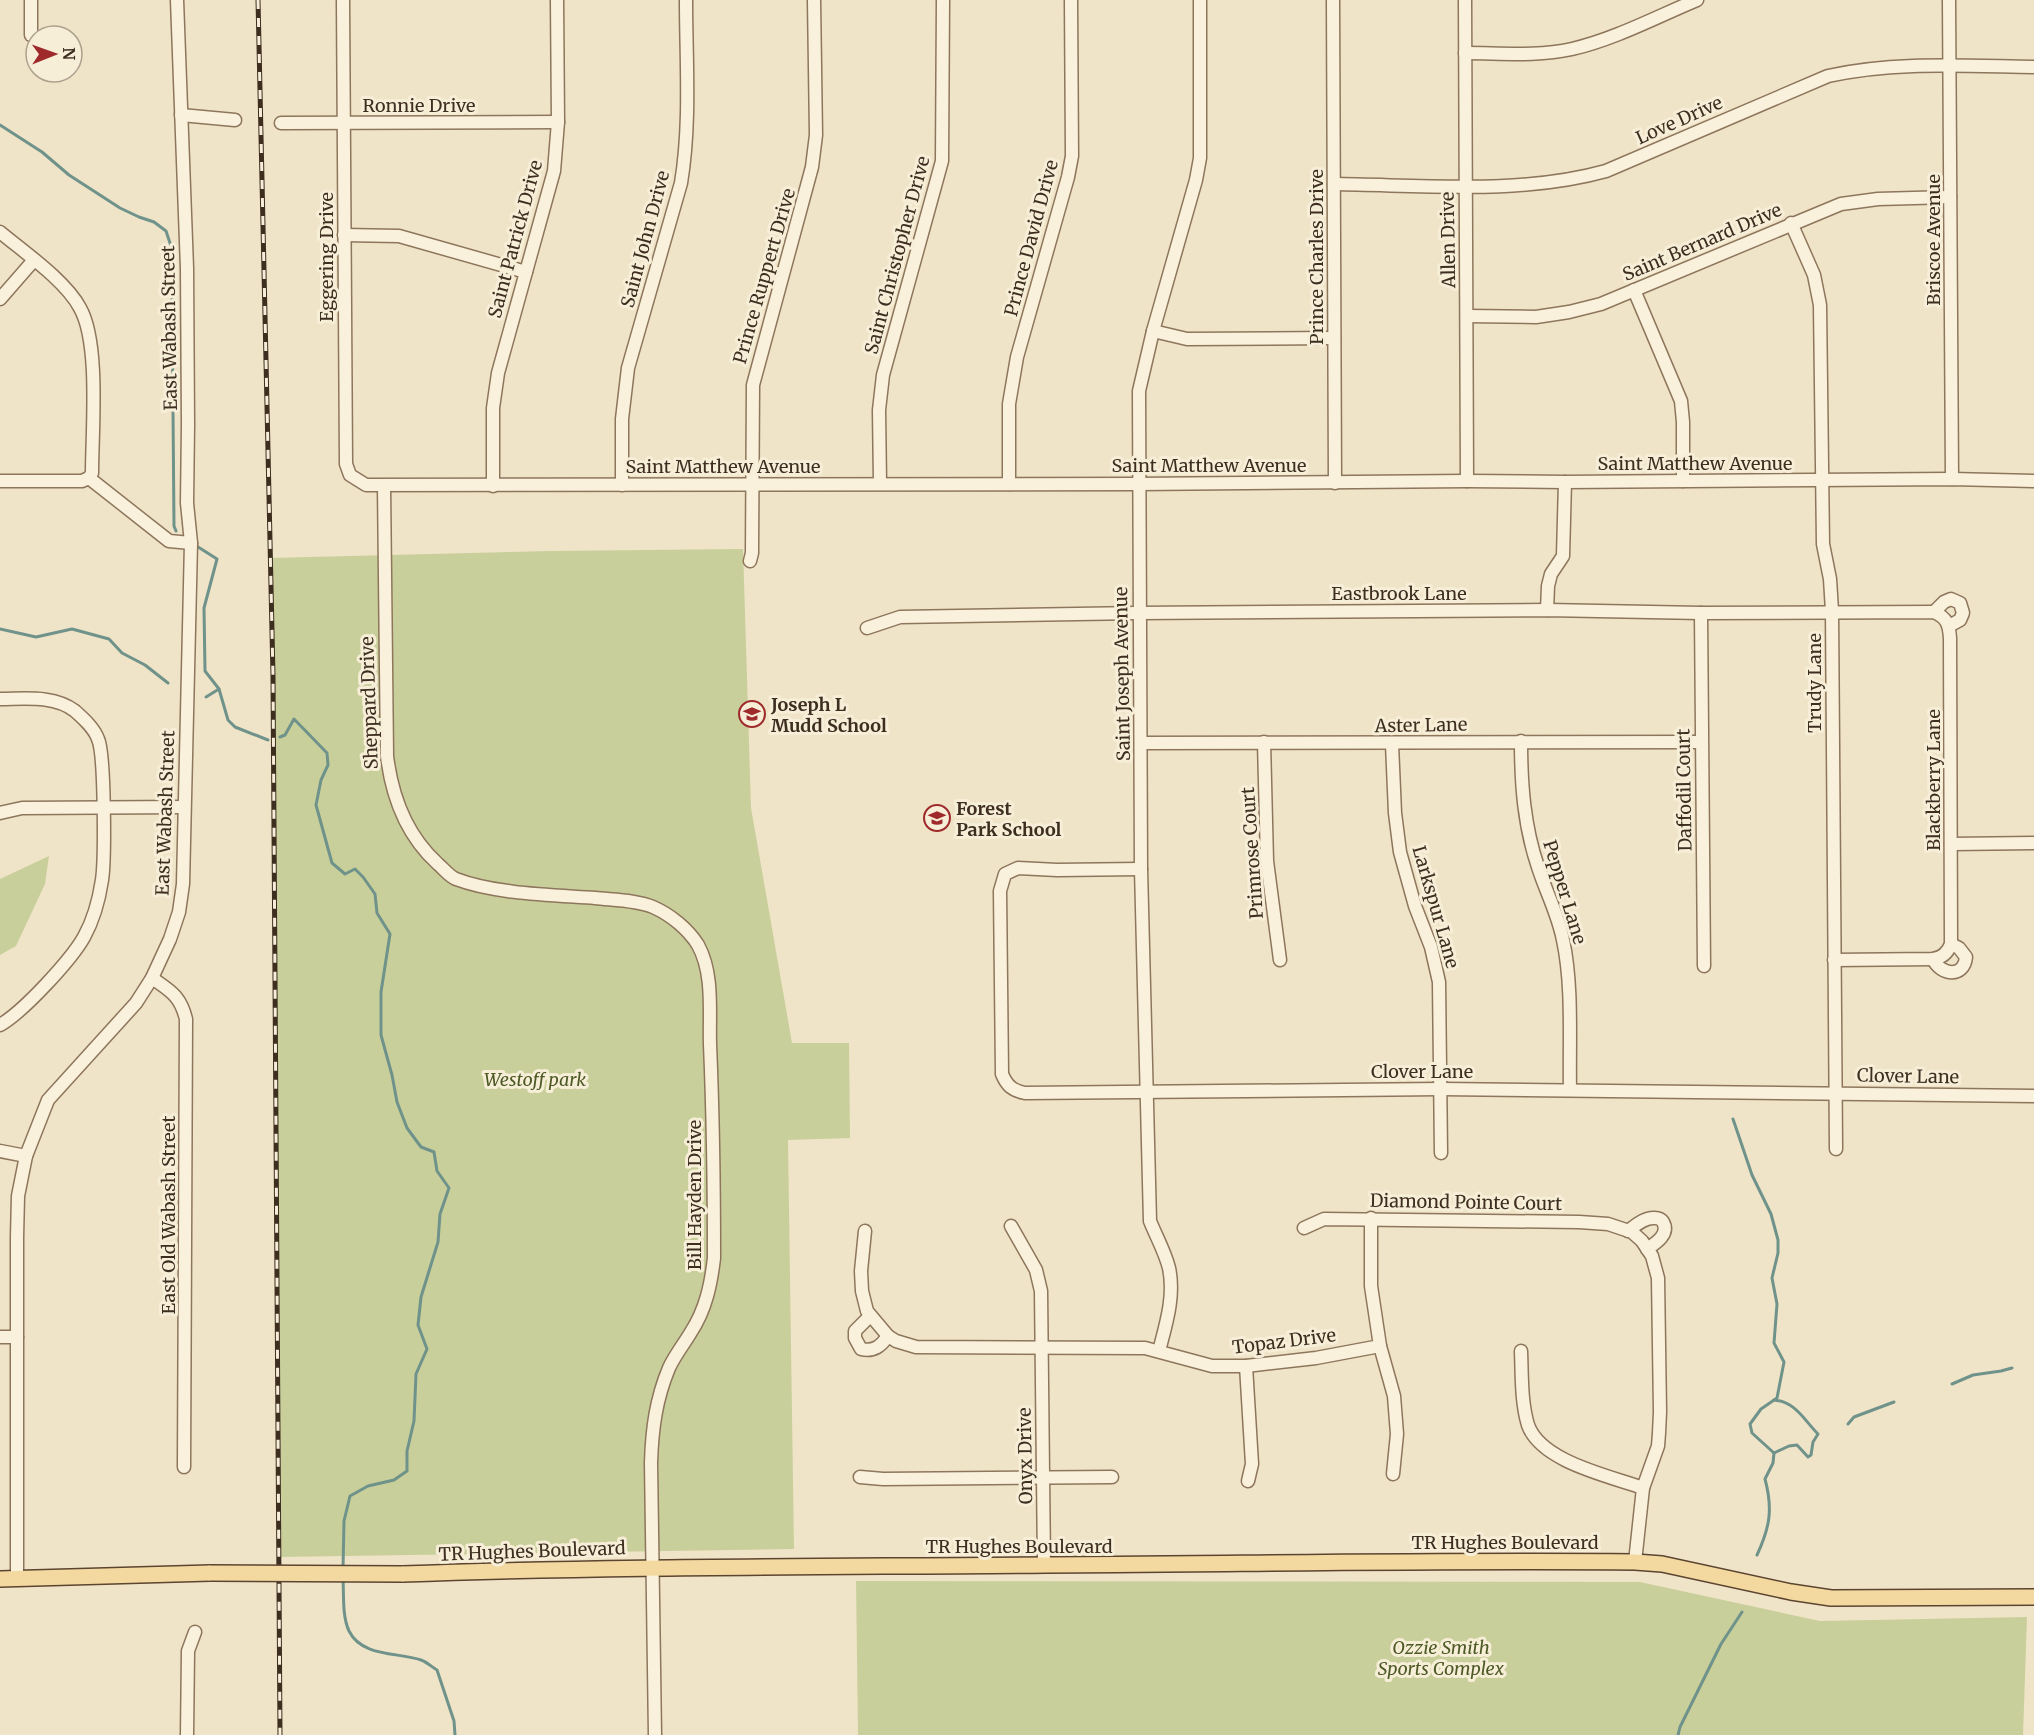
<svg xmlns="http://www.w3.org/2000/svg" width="2034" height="1735" viewBox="0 0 2034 1735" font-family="Merriweather,serif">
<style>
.green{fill:#c9cf9b}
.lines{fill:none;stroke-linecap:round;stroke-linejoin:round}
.stream{stroke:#6f938a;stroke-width:3}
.minor-casing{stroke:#8d765c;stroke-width:15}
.major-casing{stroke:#5b4430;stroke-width:18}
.minor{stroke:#faf1dc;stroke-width:12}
.major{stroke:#f3d9a0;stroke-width:15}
.rail-casing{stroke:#3d2e20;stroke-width:5}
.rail{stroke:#f7eed8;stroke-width:3;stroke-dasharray:9;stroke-linecap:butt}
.major-bridge-casing{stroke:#5b4430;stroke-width:18;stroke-linecap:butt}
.major-bridge{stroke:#f3d9a0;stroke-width:15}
.labels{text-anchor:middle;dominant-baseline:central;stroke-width:6;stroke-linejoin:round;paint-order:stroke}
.street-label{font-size:18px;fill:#3d2e20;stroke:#f7eed8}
.poi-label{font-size:18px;font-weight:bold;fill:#3d2e20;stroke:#f7eed8;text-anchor:start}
.park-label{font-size:18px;font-style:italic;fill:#4d5a26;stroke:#f7eed8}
</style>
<rect width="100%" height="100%" fill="#f0e4c8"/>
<g class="green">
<path d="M 743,549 L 751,808 L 792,1043 L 849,1043 L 850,1138 L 788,1140 L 794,1549 L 279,1557 L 270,558 L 550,551 Z"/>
<path d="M 49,856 L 45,884 L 16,946 L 0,955 L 0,879 Z"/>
<path d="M 856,1581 L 1640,1582 L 1820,1621 L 2027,1617 L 2023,1735 L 858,1735 Z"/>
</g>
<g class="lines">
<g class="stream">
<path d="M 0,125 L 42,152 L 69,175 L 120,208 L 139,217 L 154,222 L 166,231 L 171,246 L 169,271 L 172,293 L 174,526 L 176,531"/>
<path d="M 195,545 L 217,559 L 204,608 L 205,671 L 219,689 L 228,720 L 235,727 L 268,740"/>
<path d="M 0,629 L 36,637 L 72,629 L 109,639 L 122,653 L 145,665 L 168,683"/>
<path d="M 206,697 L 219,689"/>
<path d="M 280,737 L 285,735 L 294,719 L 327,753 L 328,765 L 321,780 L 316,805 L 332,863 L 345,874 L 355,869 L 363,877 L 375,894 L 377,913 L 390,934 L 381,992 L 381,1035 L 392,1075 L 397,1102 L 407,1128 L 421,1147 L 434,1152 L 437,1171 L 449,1188 L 440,1214 L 438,1242 L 421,1297 L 418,1325 L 427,1349 L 416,1374 L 414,1421 L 407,1451 L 407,1471 L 394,1480 L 368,1486 L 350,1496 L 344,1521 L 343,1569"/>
<path d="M 1733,1119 L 1752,1175 L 1771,1214 L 1778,1240 L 1778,1253 L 1772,1278 L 1777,1304 L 1774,1343 L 1784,1362 L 1777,1398 L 1761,1409 L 1750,1424 L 1752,1433 L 1774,1453 L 1773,1463 L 1765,1479 C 1773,1509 1770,1527 1757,1555"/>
<path d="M 1952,1384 L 1973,1375 L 2001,1371 L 2012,1368"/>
<path d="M 1774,1400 C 1796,1402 1804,1420 1818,1434 L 1813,1442 L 1811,1455 L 1808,1457 L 1797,1445 L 1789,1446 L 1774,1453"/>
<path d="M 1848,1424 L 1854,1417 L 1894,1402"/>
<path d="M 343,1579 C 344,1595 342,1616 349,1631 C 362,1657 397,1652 421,1660 C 427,1662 432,1667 437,1670 L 454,1721 L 455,1735"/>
<path d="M 1678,1735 L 1680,1727 L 1721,1644 L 1742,1612"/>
</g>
<defs>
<g id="minor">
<path d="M 343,0 L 346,464 L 350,475 L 366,485 L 1138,484 L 1467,481 L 1565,482 L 1952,479 L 2034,481"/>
<path d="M 1333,0 L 1335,483"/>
<path d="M 1465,0 L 1467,481"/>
<path d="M 1949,0 L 1952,479"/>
<path d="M 31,35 L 31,0"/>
<path d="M 1465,53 C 1500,53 1537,57 1572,49 C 1615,39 1656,17 1697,0"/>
<path d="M 181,115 L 235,120"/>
<path d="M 281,123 L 558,122"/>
<path d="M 1334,184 C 1423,185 1520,195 1606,171 L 1828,76 C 1894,61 1966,66 2034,67"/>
<path d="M 1791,223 L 1814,275 L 1820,305 L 1823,544 L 1830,579 L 1832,611 L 1836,1149"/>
<path d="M 0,232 C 24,252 66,281 80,308 C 100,343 92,431 92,473 L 89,478"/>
<path d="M 344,235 L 399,236 L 526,272"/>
<path d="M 1634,290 L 1681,401 L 1683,422 L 1683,481"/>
<path d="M 0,299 L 34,260"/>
<path d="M 1467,316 L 1536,317 L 1569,312 L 1601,304 L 1841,204 L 1878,199 L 1950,197"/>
<path d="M 1153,331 L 1187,339 L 1334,338"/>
<path d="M 89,478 L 169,541 L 191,543"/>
<path d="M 0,481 L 82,481 L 89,478"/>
<path d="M 880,483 L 879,410 L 883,375 L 942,161 L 943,0"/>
<path d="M 1009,484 L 1009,404 L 1017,357 L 1068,177 L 1072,156 L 1071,0"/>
<path d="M 622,485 L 622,419 L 628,368 L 681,183 C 691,123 686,60 686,0"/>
<path d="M 384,486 L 387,756 C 392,797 407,836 438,864 C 444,869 449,876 456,879 C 495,894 553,895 595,898 C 613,900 637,900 653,907 C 671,915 688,929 698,945 C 714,974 709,1012 710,1044 C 713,1115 714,1186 714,1258 C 711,1284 706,1309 691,1332 C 684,1344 675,1355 669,1368 C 656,1399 652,1429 651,1463 L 655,1735"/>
<path d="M 493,486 L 493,408 L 498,373 L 554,171 L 558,122 L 557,0"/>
<path d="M 750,561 L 752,553 L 753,385 L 812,167 L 816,135 L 814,0"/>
<path d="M 1547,610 L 1548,586 L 1551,574 L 1563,556 L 1565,482"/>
<path d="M 1934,612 L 1944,602 L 1951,599 L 1960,603 L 1963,613 L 1960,620 L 1949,626"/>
<path d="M 1701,613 L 1704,966"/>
<path d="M 867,628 L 900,617 L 1138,613 L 1547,610 L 1701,613 L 1934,612 C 1947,618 1949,624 1950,638 L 1951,944 C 1948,952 1942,958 1933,959 L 1834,960"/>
<path d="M 0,699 C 25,699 54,695 75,711 C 84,719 94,728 98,739 C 105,754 105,860 102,880 C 99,900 94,919 84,937 C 71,960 23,1012 0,1025"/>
<path d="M 1521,741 C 1521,784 1524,826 1538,867 C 1546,892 1558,914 1563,940 C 1573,986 1569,1043 1570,1090"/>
<path d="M 1264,742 L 1267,861 L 1280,960"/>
<path d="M 1141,743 L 1701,742"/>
<path d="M 1392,744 L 1395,813 L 1400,852 L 1415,906 L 1431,947 L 1439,982 L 1441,1153"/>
<path d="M 0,813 L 22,808 L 184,807"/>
<path d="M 1951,844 L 2034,843"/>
<path d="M 1141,869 L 1057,870 L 1018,868 L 1005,874 L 1000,891 L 1002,1074 C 1007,1086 1012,1090 1025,1093 L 1441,1089 L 2034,1096"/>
<path d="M 1933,959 C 1941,976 1964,978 1966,957 L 1959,948 L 1951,944"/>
<path d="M 152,978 C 170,991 180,995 186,1019 L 184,1467"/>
<path d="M 0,1151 L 26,1156"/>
<path d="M 1011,1226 L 1036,1270 L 1041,1291 L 1044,1565"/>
<path d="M 1304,1228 L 1324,1219 L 1579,1222 L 1608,1224 L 1632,1232 L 1642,1241 L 1652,1256 L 1658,1278 L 1660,1412 L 1659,1433 L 1658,1446 L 1643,1488 L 1635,1562"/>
<path d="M 865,1231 L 861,1271 L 862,1291 L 867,1311 L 888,1336 L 896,1341 L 916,1347 L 1145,1348 L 1212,1366 L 1246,1366 L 1316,1358 L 1380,1346 L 1371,1286 L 1371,1218"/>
<path d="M 1628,1231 C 1636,1225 1645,1217 1655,1218 C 1659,1218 1661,1219 1663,1222 C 1670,1234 1656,1243 1647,1249"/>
<path d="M 870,1316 L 855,1331 L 855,1338 L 861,1349 C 874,1352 881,1346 888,1336"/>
<path d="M 0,1337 L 17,1337"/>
<path d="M 1380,1346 L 1394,1396 L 1397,1434 L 1393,1474"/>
<path d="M 1159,1351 C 1166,1324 1175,1296 1169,1268 C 1165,1252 1156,1236 1150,1221 L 1141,869 L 1139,391 L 1153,331 L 1196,180 L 1200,158 L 1200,0"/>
<path d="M 1521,1351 C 1522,1375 1521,1402 1528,1425 C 1541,1462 1610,1476 1643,1488"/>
<path d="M 1246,1366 L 1252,1464 L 1248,1481"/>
<path d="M 860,1477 L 883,1479 L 1112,1477"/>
<path d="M 17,1578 L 17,1237 L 18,1196 L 26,1156 L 48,1100 L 136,1003 L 152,978 L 170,939 L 179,912 L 183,884 L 191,543 L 187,503 L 188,425 L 187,268 L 177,0"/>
<path d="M 187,1735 L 188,1651 L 195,1632"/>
</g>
<g id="major">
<path d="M 402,1574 C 617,1566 831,1567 1046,1565 C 1242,1564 1438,1560 1635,1562 L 1662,1564 L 1791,1592 L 1831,1598 L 2034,1597"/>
<path d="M 0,1579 L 210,1573"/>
</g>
</defs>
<use href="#minor" class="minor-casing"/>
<use href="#major" class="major-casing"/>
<use href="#minor" class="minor"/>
<use href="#major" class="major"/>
<defs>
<path id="rail" d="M 258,0 L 273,676 L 280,1735"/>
</defs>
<use href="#rail" class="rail-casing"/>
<use href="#rail" class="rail"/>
<defs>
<path id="major-bridge" d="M 210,1573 L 402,1574"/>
</defs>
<use href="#major-bridge" class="major-bridge-casing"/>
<use href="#major-bridge" class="major-bridge"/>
</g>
<defs>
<symbol id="school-ring" viewBox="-11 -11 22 22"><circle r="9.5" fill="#f7eed8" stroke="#9e2a2b" stroke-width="1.5"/><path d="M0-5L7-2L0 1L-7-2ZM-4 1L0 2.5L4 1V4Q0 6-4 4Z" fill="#9e2a2b"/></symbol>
</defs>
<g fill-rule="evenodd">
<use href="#school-ring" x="737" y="699" width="30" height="30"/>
<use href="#school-ring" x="922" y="803" width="30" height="30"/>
</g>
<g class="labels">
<g class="street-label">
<text x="419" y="105">Ronnie Drive</text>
<text transform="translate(1679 120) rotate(-24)">Love Drive</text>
<text transform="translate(1031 238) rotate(-75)">Prince David Drive</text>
<text transform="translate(515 239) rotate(-75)">Saint Patrick Drive</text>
<text transform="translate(645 239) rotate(-75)">Saint John Drive</text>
<text transform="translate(1448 240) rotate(-91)">Allen Drive</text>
<text transform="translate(1933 240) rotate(-90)">Briscoe Avenue</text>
<text transform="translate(1702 242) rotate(-23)">Saint Bernard Drive</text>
<text transform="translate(897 255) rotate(-75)">Saint Christopher Drive</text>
<text transform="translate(326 257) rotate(-90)">Eggering Drive</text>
<text transform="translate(1316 257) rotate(-90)">Prince Charles Drive</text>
<text transform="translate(764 276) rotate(-74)">Prince Ruppert Drive</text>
<text transform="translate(169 328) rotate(-91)">East Wabash Street</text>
<text x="1695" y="463">Saint Matthew Avenue</text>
<text x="1209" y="465">Saint Matthew Avenue</text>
<text x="723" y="466">Saint Matthew Avenue</text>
<text x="1399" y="593">Eastbrook Lane</text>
<text transform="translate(1122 674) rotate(-91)">Saint Joseph Avenue</text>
<text transform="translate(1814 683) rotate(-90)">Trudy Lane</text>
<text transform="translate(369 703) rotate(-92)">Sheppard Drive</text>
<text transform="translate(1421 725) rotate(-1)">Aster Lane</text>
<text transform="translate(1933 780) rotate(-90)">Blackberry Lane</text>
<text transform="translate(1684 790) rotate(-91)">Daffodil Court</text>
<text transform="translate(165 813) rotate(-88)">East Wabash Street</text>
<text transform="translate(1252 853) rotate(-94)">Primrose Court</text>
<text transform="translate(1565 892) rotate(73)">Pepper Lane</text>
<text transform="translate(1436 907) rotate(74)">Larkspur Lane</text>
<text x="1422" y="1071">Clover Lane</text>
<text transform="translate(1908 1076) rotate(1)">Clover Lane</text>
<text transform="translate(694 1195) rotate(-90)">Bill Hayden Drive</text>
<text transform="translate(1466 1202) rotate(1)">Diamond Pointe Court</text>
<text transform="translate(168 1215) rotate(-90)">East Old Wabash Street</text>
<text transform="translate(1284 1341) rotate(-7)">Topaz Drive</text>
<text transform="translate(1025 1456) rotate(-91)">Onyx Drive</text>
<text x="1505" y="1542">TR Hughes Boulevard</text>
<text x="1019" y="1546">TR Hughes Boulevard</text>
<text transform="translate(532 1551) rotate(-2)">TR Hughes Boulevard</text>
</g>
<g class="poi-label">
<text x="771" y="704">Joseph L<tspan x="771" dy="21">Mudd School</tspan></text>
<text x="956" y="808">Forest<tspan x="956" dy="21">Park School</tspan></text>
</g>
<g class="park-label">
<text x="535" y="1079">Westoff park</text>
<text x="1441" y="1647">Ozzie Smith<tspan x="1441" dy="21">Sports Complex</tspan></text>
</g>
</g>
<g transform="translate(54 54) rotate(89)"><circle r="28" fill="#f7eed8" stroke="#ada18e" stroke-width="1.5"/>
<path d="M0-4.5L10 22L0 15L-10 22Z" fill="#9e2a2b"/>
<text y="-9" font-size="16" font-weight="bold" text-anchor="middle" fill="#3d2e20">N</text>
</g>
</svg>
